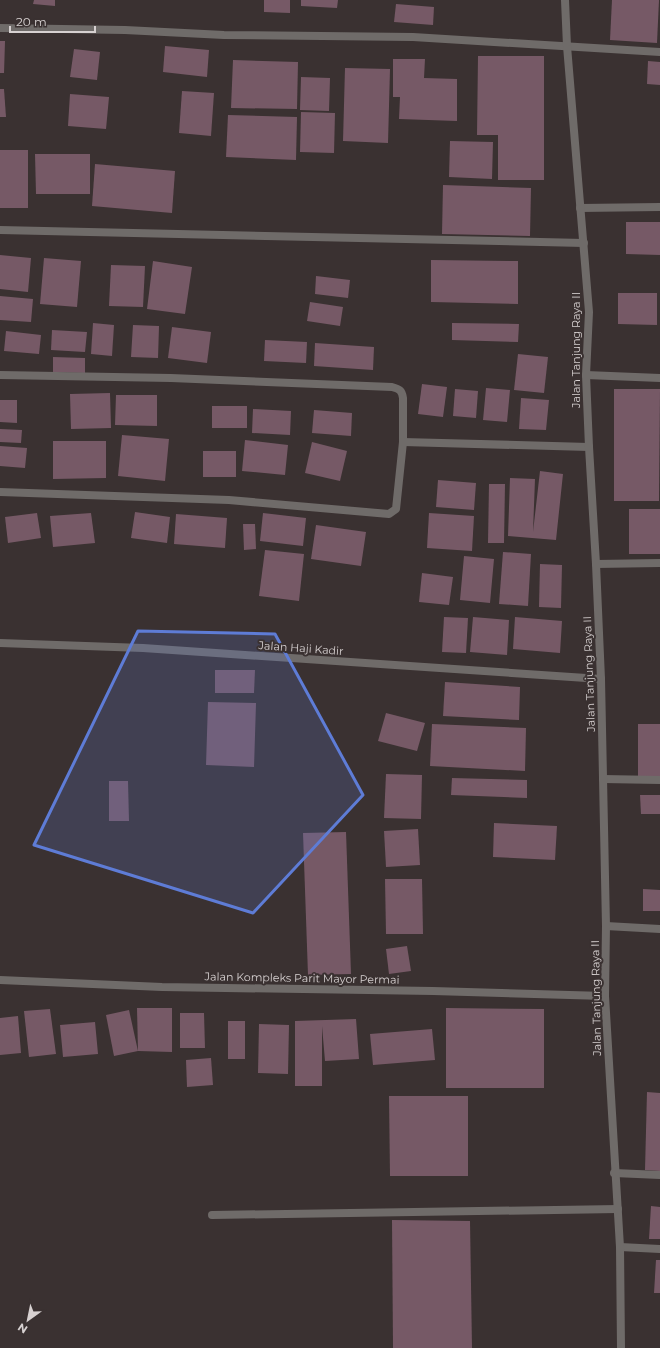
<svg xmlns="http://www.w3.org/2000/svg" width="660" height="1348" viewBox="0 0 660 1348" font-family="Montserrat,sans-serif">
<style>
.building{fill:#765966}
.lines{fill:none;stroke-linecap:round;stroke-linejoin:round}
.service{stroke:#6f6b69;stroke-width:8}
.minor{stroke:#6f6b69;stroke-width:8}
.tertiary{stroke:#6f6b69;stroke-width:8}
.marked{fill:#5e7cd6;fill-opacity:0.2;stroke:#5e7cd6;stroke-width:3;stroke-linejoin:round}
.labels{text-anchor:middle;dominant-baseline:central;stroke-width:4;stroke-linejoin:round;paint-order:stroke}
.street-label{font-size:11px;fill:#d7d1d1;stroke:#3a3131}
</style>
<rect width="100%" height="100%" fill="#3a3131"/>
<g class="building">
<path d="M 34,0 L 55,0 L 55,6 L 33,4 Z"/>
<path d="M 264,0 L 290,0 L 290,13 L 264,12 Z"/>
<path d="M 301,0 L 338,0 L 337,8 L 301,6 Z"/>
<path d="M 612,0 L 659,0 L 657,43 L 610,40 Z"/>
<path d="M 396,4 L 434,7 L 433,25 L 394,22 Z"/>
<path d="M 0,41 L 5,41 L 4,73 L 0,73 Z"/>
<path d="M 165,46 L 209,50 L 207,77 L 163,72 Z"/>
<path d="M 74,49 L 100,52 L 97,80 L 70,77 Z"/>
<path d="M 478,56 L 544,56 L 544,180 L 498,180 L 498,135 L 477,135 Z"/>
<path d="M 393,59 L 425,59 L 424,78 L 457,79 L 457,121 L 399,119 L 400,97 L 393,97 Z"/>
<path d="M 233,60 L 298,62 L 297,109 L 231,108 Z"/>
<path d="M 648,61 L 660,62 L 660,85 L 647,84 Z"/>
<path d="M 345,68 L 390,69 L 388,143 L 343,141 Z"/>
<path d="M 301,77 L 330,78 L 329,111 L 300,110 Z"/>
<path d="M 0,89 L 4,89 L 6,117 L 0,117 Z"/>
<path d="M 182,91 L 214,93 L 211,136 L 179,133 Z"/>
<path d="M 70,94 L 109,97 L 106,129 L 68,126 Z"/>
<path d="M 301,112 L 335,113 L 334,153 L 300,152 Z"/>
<path d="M 228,115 L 297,117 L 296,160 L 226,157 Z"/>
<path d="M 450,141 L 493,142 L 492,179 L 449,177 Z"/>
<rect x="0" y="150" width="28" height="58"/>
<path d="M 35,154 L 90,154 L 90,194 L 36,194 Z"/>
<path d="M 95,164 L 175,171 L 172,213 L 92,206 Z"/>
<path d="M 443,185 L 531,188 L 530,236 L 442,234 Z"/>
<path d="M 626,222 L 660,222 L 660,255 L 626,254 Z"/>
<path d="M 0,255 L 31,258 L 28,292 L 0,289 Z"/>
<path d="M 44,258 L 81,261 L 77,307 L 40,304 Z"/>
<path d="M 431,260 L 518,261 L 518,304 L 431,302 Z"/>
<path d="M 153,261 L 192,267 L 185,314 L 147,309 Z"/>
<path d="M 111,265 L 145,266 L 143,307 L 109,306 Z"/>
<path d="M 316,276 L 350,280 L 348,298 L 315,294 Z"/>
<path d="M 618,293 L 657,293 L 657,325 L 618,324 Z"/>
<path d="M 0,296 L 33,299 L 31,322 L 0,320 Z"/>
<path d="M 310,302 L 343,307 L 340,326 L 307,321 Z"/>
<path d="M 93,323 L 114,325 L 112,356 L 91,354 Z"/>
<path d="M 452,323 L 519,324 L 518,342 L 452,340 Z"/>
<path d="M 133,325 L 159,326 L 158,358 L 131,357 Z"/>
<path d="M 172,327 L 211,332 L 207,363 L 168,358 Z"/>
<path d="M 52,330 L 87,332 L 85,352 L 51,350 Z"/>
<path d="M 6,331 L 41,335 L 39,354 L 4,351 Z"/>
<path d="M 265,340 L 307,342 L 306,363 L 264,361 Z"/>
<path d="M 315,343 L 374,347 L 373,370 L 314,366 Z"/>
<path d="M 518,354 L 548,357 L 544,393 L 514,390 Z"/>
<path d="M 53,357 L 85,358 L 85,373 L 53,372 Z"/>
<path d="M 422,384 L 447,387 L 443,417 L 418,414 Z"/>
<path d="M 486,388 L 510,390 L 507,422 L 483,420 Z"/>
<path d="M 455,389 L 478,391 L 476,418 L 453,416 Z"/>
<path d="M 614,389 L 660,389 L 659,501 L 614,501 Z"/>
<path d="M 110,393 L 111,428 L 71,429 L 70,394 Z"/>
<path d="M 116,395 L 157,395 L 157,426 L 115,425 Z"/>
<path d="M 521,398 L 549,400 L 546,430 L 519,429 Z"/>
<path d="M 0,400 L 17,400 L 17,423 L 0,422 Z"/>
<rect x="212" y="406" width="35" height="22"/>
<path d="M 253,409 L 291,411 L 290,435 L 252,433 Z"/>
<path d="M 314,410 L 352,413 L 351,436 L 312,433 Z"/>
<path d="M 0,429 L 22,430 L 21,443 L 0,442 Z"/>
<path d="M 122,435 L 169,439 L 165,481 L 118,476 Z"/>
<path d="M 245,440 L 288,445 L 285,475 L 242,471 Z"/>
<path d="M 53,441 L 106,441 L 106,478 L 53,479 Z"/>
<path d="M 312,442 L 347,451 L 340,481 L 305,473 Z"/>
<path d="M 0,446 L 27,448 L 25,468 L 0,466 Z"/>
<rect x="203" y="451" width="33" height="26"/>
<path d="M 540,471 L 563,474 L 556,540 L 508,536 L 510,478 L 535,479 L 533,532 Z"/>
<path d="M 438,480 L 476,483 L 474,510 L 436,507 Z"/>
<path d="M 489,484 L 505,484 L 504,543 L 488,543 Z"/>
<rect x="629" y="509" width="31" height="45"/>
<path d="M 135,512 L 170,517 L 167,543 L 131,538 Z"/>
<path d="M 37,513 L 41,538 L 8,543 L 5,517 Z"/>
<path d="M 91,513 L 95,543 L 53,547 L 50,516 Z"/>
<path d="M 263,513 L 306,518 L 303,546 L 260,541 Z"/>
<path d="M 429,513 L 474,516 L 472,551 L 427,548 Z"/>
<path d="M 176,514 L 227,518 L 225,548 L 174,544 Z"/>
<path d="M 243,524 L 255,524 L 256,549 L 244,550 Z"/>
<path d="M 316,525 L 366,532 L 361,566 L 311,559 Z"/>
<path d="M 265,550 L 304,554 L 299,601 L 259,596 Z"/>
<path d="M 503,552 L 531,554 L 528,606 L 499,604 Z"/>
<path d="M 464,556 L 494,559 L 490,603 L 460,600 Z"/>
<path d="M 540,564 L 562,565 L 561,608 L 539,607 Z"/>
<path d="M 422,573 L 453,577 L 449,605 L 419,602 Z"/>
<path d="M 444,617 L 468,618 L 466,653 L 442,652 Z"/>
<path d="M 473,617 L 509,620 L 507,655 L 470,652 Z"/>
<path d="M 515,617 L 562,621 L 560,653 L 513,649 Z"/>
<path d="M 215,670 L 255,670 L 254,693 L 215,693 Z"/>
<path d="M 445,682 L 520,687 L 519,720 L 443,716 Z"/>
<path d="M 208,702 L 256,703 L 254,767 L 206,765 Z"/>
<path d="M 386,713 L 425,723 L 417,751 L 378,741 Z"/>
<path d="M 432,724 L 526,728 L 525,771 L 430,766 Z"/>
<rect x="638" y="724" width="22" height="52"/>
<path d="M 386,774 L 422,775 L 421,819 L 384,818 Z"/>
<path d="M 452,778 L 527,780 L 527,798 L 451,795 Z"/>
<path d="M 109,781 L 128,781 L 129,821 L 109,821 Z"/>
<path d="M 640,795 L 660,795 L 660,814 L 641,814 Z"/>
<path d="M 494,823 L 557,826 L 555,860 L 493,857 Z"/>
<path d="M 418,829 L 420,865 L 386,867 L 384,831 Z"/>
<path d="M 346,832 L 351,974 L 308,975 L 303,833 Z"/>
<path d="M 385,879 L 422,879 L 423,934 L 386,934 Z"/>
<path d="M 643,889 L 660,890 L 660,911 L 643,911 Z"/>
<path d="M 407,946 L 411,971 L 389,974 L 386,949 Z"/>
<path d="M 137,1008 L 172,1008 L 172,1052 L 138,1051 Z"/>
<path d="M 446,1008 L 544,1009 L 544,1088 L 446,1088 Z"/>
<path d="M 50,1009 L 56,1054 L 29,1057 L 24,1011 Z"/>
<path d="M 129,1010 L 138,1051 L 114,1056 L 106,1015 Z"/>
<path d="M 180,1013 L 204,1013 L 205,1048 L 180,1048 Z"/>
<path d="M 18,1016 L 21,1053 L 0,1055 L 0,1018 Z"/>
<path d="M 356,1019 L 359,1059 L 325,1061 L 322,1026 L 322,1086 L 295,1086 L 295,1021 Z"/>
<rect x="228" y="1021" width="17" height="38"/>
<path d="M 95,1022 L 98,1054 L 63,1057 L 60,1025 Z"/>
<path d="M 259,1024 L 289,1025 L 288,1074 L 258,1073 Z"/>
<path d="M 432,1029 L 435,1060 L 373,1065 L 370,1034 Z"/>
<path d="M 211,1058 L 213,1085 L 187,1087 L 186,1060 Z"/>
<path d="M 647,1092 L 660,1093 L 660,1171 L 645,1170 Z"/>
<path d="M 389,1096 L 468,1096 L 468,1176 L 390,1176 Z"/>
<path d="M 651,1206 L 660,1207 L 660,1239 L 649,1239 Z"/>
<path d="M 392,1220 L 470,1221 L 472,1348 L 393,1348 Z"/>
<path d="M 656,1260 L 660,1260 L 660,1293 L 654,1293 Z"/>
</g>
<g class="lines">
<path class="service" d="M 212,1215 L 618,1209"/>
<g class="minor">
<path d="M 0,28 L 125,30 L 224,35 L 413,37 L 660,52"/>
<path d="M 580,208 L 660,207"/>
<path d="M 0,230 L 584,243"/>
<path d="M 0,375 L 171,378 L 392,387 C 399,389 402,390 403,398 L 403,442 L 396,509 L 389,514 L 229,500 L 0,492"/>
<path d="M 586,375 L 660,378"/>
<path d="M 403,442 L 589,447"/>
<path d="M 596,564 L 660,563"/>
<path d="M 0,643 L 143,648 L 601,679"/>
<path d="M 603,779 L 660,780"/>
<path d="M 606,926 L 660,929"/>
<path d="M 0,980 L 162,987 L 433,991 L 605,996"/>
<path d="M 614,1173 L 660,1175"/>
<path d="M 620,1247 L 660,1249"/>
</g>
<path class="tertiary" d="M 565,0 L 567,46 L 589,312 L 586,375 L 589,447 L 596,564 L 601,679 L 606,926 L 605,996 L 620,1247 L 621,1348"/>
</g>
<path class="marked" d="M 138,631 L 275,634 L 363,795 L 253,913 L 34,845 Z"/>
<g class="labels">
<g class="street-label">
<text transform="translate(576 350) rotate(-90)">Jalan Tanjung Raya II</text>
<text transform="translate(301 648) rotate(4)">Jalan Haji Kadir</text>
<text transform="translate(589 674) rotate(-92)">Jalan Tanjung Raya II</text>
<text transform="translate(302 978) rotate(1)">Jalan Kompleks Parit Mayor Permai</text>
<text transform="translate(596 998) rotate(-91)">Jalan Tanjung Raya II</text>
</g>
</g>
<g transform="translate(28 1320) rotate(213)" stroke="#3a3131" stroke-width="3" paint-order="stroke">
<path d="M0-3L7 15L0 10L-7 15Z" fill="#d7d1d1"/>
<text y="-6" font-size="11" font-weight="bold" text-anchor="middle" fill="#d7d1d1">N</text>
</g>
<path d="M10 26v6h85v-6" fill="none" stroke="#d7d1d1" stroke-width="2"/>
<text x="16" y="26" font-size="12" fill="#d7d1d1" stroke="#3a3131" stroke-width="3" paint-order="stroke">20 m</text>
</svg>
